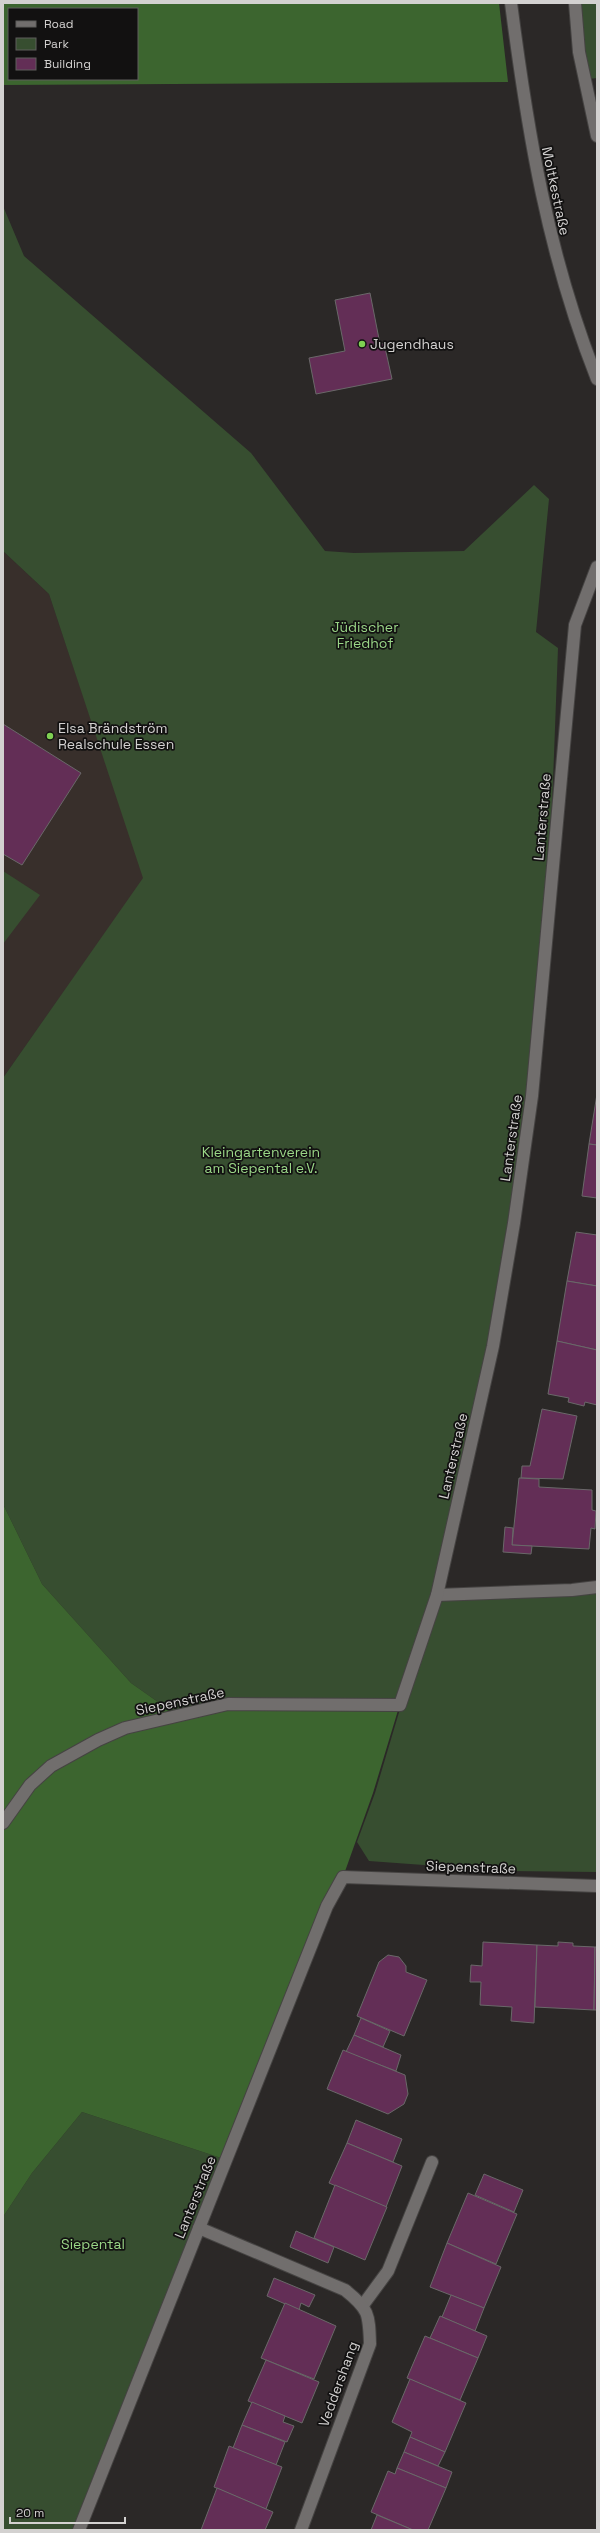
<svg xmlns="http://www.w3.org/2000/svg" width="600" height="2533" viewBox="0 0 600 2533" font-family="'Space Grotesk',sans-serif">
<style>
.built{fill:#382f2b}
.green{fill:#374e30}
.forest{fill:#3c652f;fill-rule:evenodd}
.building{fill:#632e56;stroke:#6a6869}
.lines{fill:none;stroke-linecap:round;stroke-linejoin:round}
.service-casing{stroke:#454342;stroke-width:14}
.minor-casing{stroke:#454342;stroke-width:14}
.tertiary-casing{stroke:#454342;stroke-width:14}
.service{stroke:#716e6d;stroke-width:12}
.minor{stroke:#716e6d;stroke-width:12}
.tertiary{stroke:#716e6d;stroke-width:12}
.poi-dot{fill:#7fd052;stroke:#121111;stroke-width:1.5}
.labels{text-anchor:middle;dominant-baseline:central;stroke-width:3.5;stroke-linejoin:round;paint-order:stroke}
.street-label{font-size:14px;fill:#d3d1d0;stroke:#121111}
.poi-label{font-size:14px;fill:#d3d1d0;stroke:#121111;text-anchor:start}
.park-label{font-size:14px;fill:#9ad687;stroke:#121111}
</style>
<rect width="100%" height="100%" fill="#2b2827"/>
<path class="built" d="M 3,551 L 49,594 L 144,878 L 3,1078 Z"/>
<g class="green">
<path d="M 578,3 L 597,3 L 597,78 L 589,79 Z"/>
<path d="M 3,206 L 24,256 L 251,453 L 325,551 L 354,553 L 464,551 L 534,485 L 549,499 L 536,632 L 558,648 L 550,861 L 529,1093 L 491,1343 L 435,1593 L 399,1703 L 175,1714 L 131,1683 L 42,1584 L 3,1504 L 3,1078 L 143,878 L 49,594 L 3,551 Z"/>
<path d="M 3,871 L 40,895 L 3,944 Z"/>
<path d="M 597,1589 L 597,1872 L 506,1871 L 369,1861 L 357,1842 L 375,1793 L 400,1709 L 439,1597 Z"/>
<path d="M 82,2112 L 224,2159 L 78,2530 L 3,2530 L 3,2217 L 32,2173 Z"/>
</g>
<g class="forest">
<path d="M 3,3 L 499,3 L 508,82 L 3,85 ZM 9,9 L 137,9 L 137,79 L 9,79 Z"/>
<path d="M 3,1504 L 42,1584 L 131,1683 L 175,1714 L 228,1706 L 399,1707 L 373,1793 L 343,1877 L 224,2159 L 82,2112 L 32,2173 L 3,2217 Z"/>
</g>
<g class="building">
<path d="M 370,293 L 380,344 L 384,343 L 392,379 L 316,394 L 309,358 L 345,351 L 335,300 Z"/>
<path d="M 3,724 L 81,773 L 22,865 L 3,854 Z"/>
<path d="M 597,1094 L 597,1145 L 589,1144 Z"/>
<path d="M 589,1144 L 597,1145 L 597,1198 L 582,1196 Z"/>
<path d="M 576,1232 L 597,1235 L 597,1286 L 567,1281 Z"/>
<path d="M 567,1281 L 597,1286 L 597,1350 L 557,1341 Z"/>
<path d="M 557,1341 L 597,1350 L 597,1405 L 585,1402 L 584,1406 L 568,1402 L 569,1398 L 548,1394 Z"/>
<path d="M 542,1409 L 577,1416 L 563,1479 L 521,1478 L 522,1466 L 530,1466 Z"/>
<path d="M 519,1478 L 539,1479 L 539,1487 L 592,1490 L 592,1510 L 596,1511 L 595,1529 L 591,1528 L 589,1549 L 512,1545 Z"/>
<path d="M 505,1527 L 513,1528 L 512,1545 L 532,1546 L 531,1554 L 503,1552 Z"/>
<path d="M 483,1942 L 537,1945 L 534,2023 L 511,2021 L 512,2007 L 480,2005 L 481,1982 L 470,1982 L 471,1965 L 482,1966 Z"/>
<path d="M 558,1942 L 573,1943 L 573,1946 L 595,1947 L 594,2010 L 535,2007 L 537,1945 L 558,1946 Z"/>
<path d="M 595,1947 L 597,1947 L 597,2010 L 594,2010 Z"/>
<path d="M 388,1955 L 399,1957 L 406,1966 L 406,1972 L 427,1980 L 404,2036 L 357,2016 L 379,1962 Z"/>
<path d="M 361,2018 L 390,2031 L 383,2047 L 354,2035 Z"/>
<path d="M 354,2035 L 401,2055 L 396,2071 L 346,2052 Z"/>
<path d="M 343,2050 L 405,2075 L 408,2094 L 404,2104 L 388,2114 L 327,2089 Z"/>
<path d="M 356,2120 L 402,2139 L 393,2162 L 347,2143 Z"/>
<path d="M 347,2143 L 402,2166 L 386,2207 L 329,2183 Z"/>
<path d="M 484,2174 L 523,2190 L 514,2212 L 475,2195 Z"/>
<path d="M 335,2185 L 387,2207 L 365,2260 L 314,2238 Z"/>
<path d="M 468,2193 L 517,2214 L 496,2264 L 447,2243 Z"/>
<path d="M 296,2231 L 334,2247 L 328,2263 L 290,2247 Z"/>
<path d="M 447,2243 L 501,2267 L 484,2308 L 430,2287 Z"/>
<path d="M 274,2278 L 315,2295 L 309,2307 L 301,2303 L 299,2310 L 267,2296 Z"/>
<path d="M 451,2295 L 484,2308 L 475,2331 L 442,2317 Z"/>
<path d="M 285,2303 L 336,2326 L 314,2379 L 261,2358 Z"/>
<path d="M 440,2316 L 487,2336 L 478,2358 L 430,2338 Z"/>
<path d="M 425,2336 L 478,2358 L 460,2400 L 407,2378 Z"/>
<path d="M 266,2360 L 319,2382 L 302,2423 L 248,2401 Z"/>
<path d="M 410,2379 L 466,2403 L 445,2452 L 410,2437 L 412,2432 L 392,2422 Z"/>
<path d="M 252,2402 L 285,2416 L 283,2422 L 294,2426 L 287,2442 L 242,2425 Z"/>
<path d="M 242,2425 L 285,2442 L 276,2465 L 233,2448 Z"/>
<path d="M 410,2437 L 445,2452 L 438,2466 L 404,2452 Z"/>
<path d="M 229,2446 L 282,2467 L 266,2509 L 214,2487 Z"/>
<path d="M 404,2452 L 452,2472 L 446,2488 L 397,2468 Z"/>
<path d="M 397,2468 L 446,2488 L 428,2530 L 413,2530 L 371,2512 L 388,2471 L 395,2474 Z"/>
<path d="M 217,2488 L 273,2512 L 265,2530 L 201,2530 Z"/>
<path d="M 377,2515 L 413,2530 L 371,2530 Z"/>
</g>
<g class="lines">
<defs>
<path id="service" d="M 363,2305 L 388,2271 L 432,2162"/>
<g id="minor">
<path d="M 437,1595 L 572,1590 L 597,1587"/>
<path d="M 3,1823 L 30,1785 L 51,1766 L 98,1740 L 125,1728 L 228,1704 L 400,1705 L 437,1595 L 493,1346 L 514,1223 L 532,1096 L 575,625 L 597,567"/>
<path d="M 199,2228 L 345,2290 C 369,2309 369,2314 370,2344 L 301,2530"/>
<path d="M 79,2530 L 327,1906 L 343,1877 L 597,1886"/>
</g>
<g id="tertiary">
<path d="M 511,3 C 528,135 548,255 597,379"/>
<path d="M 575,3 L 579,52 L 597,136"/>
</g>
</defs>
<use href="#service" class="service-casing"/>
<use href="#minor" class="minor-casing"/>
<use href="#tertiary" class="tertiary-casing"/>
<use href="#service" class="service"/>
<use href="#minor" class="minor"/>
<use href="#tertiary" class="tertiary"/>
</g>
<g class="poi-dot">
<circle cx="362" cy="344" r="4"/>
<circle cx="50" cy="736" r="4"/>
</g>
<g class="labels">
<g class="street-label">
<text transform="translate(556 191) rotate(78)">Moltkestraße</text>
<text transform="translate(542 817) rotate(-85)">Lanterstraße</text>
<text transform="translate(511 1138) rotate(-82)">Lanterstraße</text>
<text transform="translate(453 1456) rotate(-77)">Lanterstraße</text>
<text transform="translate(180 1701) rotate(-12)">Siepenstraße</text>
<text transform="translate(471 1867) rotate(2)">Siepenstraße</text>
<text transform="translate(195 2197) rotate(-68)">Lanterstraße</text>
<text transform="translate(338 2384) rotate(-70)">Veddershang</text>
</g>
<g class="poi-label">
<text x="370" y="344">Jugendhaus</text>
<text x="58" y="728">Elsa Brändström<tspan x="58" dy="16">Realschule Essen</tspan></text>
</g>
<g class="park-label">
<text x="365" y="627">Jüdischer<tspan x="365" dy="16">Friedhof</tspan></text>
<text x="261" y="1152">Kleingartenverein<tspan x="261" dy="16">am Siepental e.V.</tspan></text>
<text x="93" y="2244">Siepental</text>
</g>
</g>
<rect width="600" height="2533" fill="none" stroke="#d3d1d0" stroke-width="8"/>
<rect x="8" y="8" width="130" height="72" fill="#121111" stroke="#5f5e5d"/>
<rect x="16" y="21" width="20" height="6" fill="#716e6d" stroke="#5f5e5d"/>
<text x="44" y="28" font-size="12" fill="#d3d1d0">Road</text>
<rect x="16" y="38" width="20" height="12" fill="#374e30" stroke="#5f5e5d"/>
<text x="44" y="48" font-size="12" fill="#d3d1d0">Park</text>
<rect x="16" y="58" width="20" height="12" fill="#632e56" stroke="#5f5e5d"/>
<text x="44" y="68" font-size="12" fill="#d3d1d0">Building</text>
<path d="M10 2517v6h115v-6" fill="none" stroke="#d3d1d0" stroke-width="2"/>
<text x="16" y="2517" font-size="12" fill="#d3d1d0" stroke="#121111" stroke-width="3" paint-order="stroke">20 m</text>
</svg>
